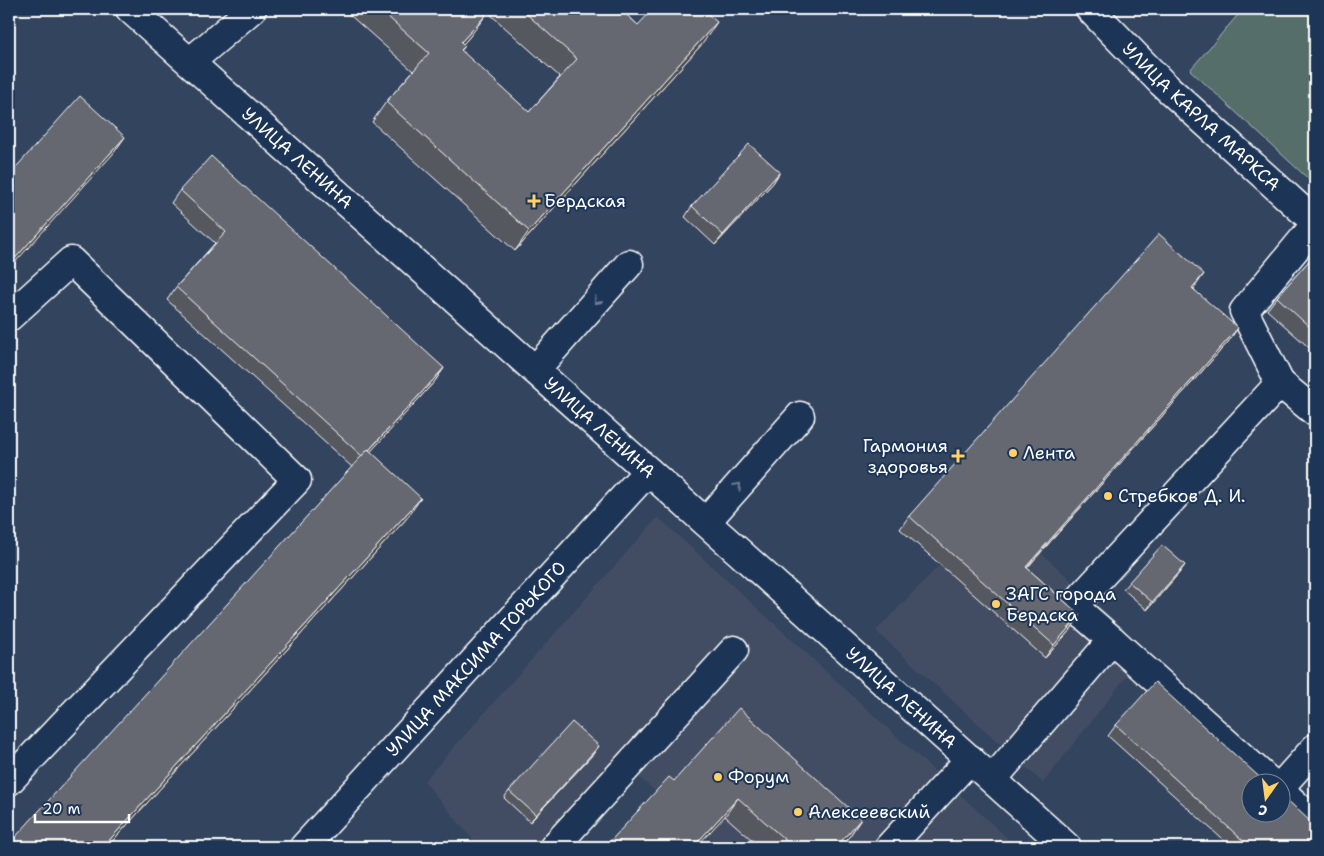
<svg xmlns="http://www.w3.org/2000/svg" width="1324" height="856" viewBox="0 0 1324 856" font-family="'Shantell Sans',sans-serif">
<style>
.built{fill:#424e63}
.green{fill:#556e6b;stroke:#aab6b5}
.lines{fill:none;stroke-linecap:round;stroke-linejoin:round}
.minor-casing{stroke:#fff;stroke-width:31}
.major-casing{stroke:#fff;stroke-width:31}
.minor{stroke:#1d3557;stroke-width:28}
.major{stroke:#1d3557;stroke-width:28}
.wall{fill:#57595f;stroke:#fff}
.shaded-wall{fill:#47484e;stroke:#fff}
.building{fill:#65676f;stroke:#fff}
.oneway{stroke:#6c7c92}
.poi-dot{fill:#ffd166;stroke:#1d3557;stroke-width:2}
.labels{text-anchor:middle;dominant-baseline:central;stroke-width:4;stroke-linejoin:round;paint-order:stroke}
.street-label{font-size:18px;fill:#fff;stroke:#1d3557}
.poi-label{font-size:18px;fill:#fff;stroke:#1d3557;text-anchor:start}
</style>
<rect width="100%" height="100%" fill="#33445e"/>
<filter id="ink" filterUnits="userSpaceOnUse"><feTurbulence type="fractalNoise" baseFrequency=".02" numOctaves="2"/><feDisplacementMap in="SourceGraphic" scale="10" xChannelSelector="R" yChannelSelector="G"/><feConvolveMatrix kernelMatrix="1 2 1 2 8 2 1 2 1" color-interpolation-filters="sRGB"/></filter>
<g filter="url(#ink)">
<g class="built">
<path d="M 993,509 L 1147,650 L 1043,783 L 876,631 Z"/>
<path d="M 658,517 L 1017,847 L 720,847 L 626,766 L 544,847 L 479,847 L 424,781 Z"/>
</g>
<path class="green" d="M 1243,9 L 1315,9 L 1315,185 L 1190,70 Z"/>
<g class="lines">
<defs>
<g id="minor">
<path id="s1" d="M 1090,9 L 1162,83 L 1315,222"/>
<path d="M 190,62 L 252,9"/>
<path d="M 9,317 L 71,261 L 297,480 L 9,781"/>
<path d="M 535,370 L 629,264"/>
<path d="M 1280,383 L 1244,311 L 1315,225"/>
<path d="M 706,522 L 800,416"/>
<path d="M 1112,640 L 1073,606 L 1280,383 L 1315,412"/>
<path d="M 993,779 L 1112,640 L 1272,784"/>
<path d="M 1282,785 L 1315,748"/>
<path d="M 1282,792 L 1315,822"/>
<path d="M 554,847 L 734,650"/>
<path d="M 889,847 L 970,759"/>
</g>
<g id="major">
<path id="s2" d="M 130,9 L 738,551 L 1067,847"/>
<path id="s3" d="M 304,847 L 648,471"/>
</g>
</defs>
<use href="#minor" class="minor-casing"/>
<use href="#major" class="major-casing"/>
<use href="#minor" class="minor"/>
<use href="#major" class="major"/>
</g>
<g class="wall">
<path d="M 343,9 L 478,9 L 471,35 L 463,44 L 465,46 L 461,51 L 529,112 L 560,77 L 491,15 L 495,9 L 620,9 L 638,25 L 703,43 L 515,251 L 372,122 L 386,102 L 413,71 Z"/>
<path d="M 780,172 L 773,183 L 715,245 L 685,217 L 692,206 Z"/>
<path d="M 180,190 L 444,368 L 435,381 L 370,452 L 407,518 L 107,847 L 9,847 L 352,467 L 167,300 L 176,287 L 215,243 L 171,203 Z"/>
<path d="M 1315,254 L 1315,353 L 1267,310 L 1277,297 Z"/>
<path d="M 1195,287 L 1194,289 L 1229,341 L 1027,568 L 1080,615 L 1071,629 L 1045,658 L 900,529 L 909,516 Z"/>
<path d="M 1180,572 L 1147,610 L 1123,589 L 1129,582 Z"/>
<path d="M 1116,725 L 1315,847 L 1231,847 L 1108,736 Z"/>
<path d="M 594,753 L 530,822 L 504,798 L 509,791 Z"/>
<path d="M 674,781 L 861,819 L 849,837 L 839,847 L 760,847 L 725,816 Z"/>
</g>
<g class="shaded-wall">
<path d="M 486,15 L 471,35 L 447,63 L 461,42 Z"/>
<path d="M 717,22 L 703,43 L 515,251 L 529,231 Z"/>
<path d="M 125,137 L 113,154 L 9,269 L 9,265 Z"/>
<path d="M 780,172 L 773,183 L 715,245 L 723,235 Z"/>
<path d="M 1204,274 L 1195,287 L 1183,301 L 1192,288 Z"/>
<path d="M 1238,328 L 1229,341 L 1016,580 L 1026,567 Z"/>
<path d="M 444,368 L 435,381 L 354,470 L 363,457 Z"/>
<path d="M 421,498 L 407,518 L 107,847 L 103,847 Z"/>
<path d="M 1185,565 L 1180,572 L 1147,610 L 1152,602 Z"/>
<path d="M 1080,615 L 1071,629 L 1045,658 L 1054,645 Z"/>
<path d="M 599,746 L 594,753 L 530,822 L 536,815 Z"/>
<path d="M 738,798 L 725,816 L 696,847 L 693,847 Z"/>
<path d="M 861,819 L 849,837 L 839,847 L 836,847 Z"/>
</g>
<g class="building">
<path d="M 379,9 L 478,9 L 486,15 L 461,42 L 465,46 L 461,50 L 529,112 L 577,59 L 521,9 L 620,9 L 638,25 L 653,9 L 702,9 L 717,22 L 529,231 L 386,102 L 429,53 Z"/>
<path d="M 80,96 L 125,137 L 9,265 L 9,175 Z"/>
<path d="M 749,144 L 780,172 L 723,235 L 692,206 Z"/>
<path d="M 211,156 L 444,368 L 369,450 L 368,449 L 362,456 L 176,287 L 226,232 L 180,190 Z"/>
<path d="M 1159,234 L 1204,274 L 1192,288 L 1238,328 L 1026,567 L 1080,615 L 1054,645 L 909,516 Z"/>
<path d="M 1315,254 L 1315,332 L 1277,297 Z"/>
<path d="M 368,449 L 421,498 L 103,847 L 9,847 L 9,844 Z"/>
<path d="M 1162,545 L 1185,565 L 1152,602 L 1129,582 Z"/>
<path d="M 1155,682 L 1267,784 L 1252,784 L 1252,814 L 1282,814 L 1282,795 L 1312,823 L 1315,825 L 1315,847 L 1250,847 L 1116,725 Z"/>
<path d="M 739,708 L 861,819 L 836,847 L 793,847 L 738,798 L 693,847 L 605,847 L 669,777 L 674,781 Z"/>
<path d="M 572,722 L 599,746 L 536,815 L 509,791 Z"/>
</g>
<defs><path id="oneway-chevron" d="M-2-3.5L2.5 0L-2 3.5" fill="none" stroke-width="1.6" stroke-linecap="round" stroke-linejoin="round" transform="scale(1.25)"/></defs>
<g class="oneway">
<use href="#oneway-chevron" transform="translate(597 301) rotate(132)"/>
<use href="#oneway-chevron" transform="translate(738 486) rotate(-48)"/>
</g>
</g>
<g class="poi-dot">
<path d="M531.5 193.5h5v5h5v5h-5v5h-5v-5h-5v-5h5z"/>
<circle cx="1013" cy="453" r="5"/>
<path d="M955.5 448.5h5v5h5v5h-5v5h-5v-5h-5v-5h5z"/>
<circle cx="1108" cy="496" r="5"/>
<circle cx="996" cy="604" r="5"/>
<circle cx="718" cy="777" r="5"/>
<circle cx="798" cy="812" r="5"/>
</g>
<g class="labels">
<g class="street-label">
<text stroke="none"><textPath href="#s1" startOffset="155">УЛИЦА КАРЛА МАРКСА</textPath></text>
<text stroke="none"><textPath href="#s2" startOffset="224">УЛИЦА ЛЕНИНА</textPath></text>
<text stroke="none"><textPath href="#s2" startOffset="629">УЛИЦА ЛЕНИНА</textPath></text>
<text stroke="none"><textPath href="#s3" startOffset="255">УЛИЦА МАКСИМА ГОРЬКОГО</textPath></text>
<text stroke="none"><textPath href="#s2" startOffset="1034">УЛИЦА ЛЕНИНА</textPath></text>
</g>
<g class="poi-label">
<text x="544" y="201">Бердская</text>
<text x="948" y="446" text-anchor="end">Гармония<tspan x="948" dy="21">здоровья</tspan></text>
<text x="1023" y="453">Лента</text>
<text x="1118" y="496">Стребков Д. И.</text>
<text x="1006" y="594">ЗАГС города<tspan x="1006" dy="21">Бердска</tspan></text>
<text x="728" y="777">Форум</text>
<text x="808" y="812">Алексеевский</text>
</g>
</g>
<rect width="1324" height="856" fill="none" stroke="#1d3557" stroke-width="30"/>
<rect x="15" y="15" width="1294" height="826" fill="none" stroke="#fff" stroke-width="2" filter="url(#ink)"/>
<g transform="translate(1266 798) rotate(194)"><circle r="24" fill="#1d3557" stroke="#77869a"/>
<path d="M0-4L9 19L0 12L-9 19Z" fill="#ffd166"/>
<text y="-8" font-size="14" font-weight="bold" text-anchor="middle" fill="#ffffff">С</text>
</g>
<path d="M35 814v8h94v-8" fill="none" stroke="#ffffff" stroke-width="2.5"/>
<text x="42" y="814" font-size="15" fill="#ffffff" stroke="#1d3557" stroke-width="4" paint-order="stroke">20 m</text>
</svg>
